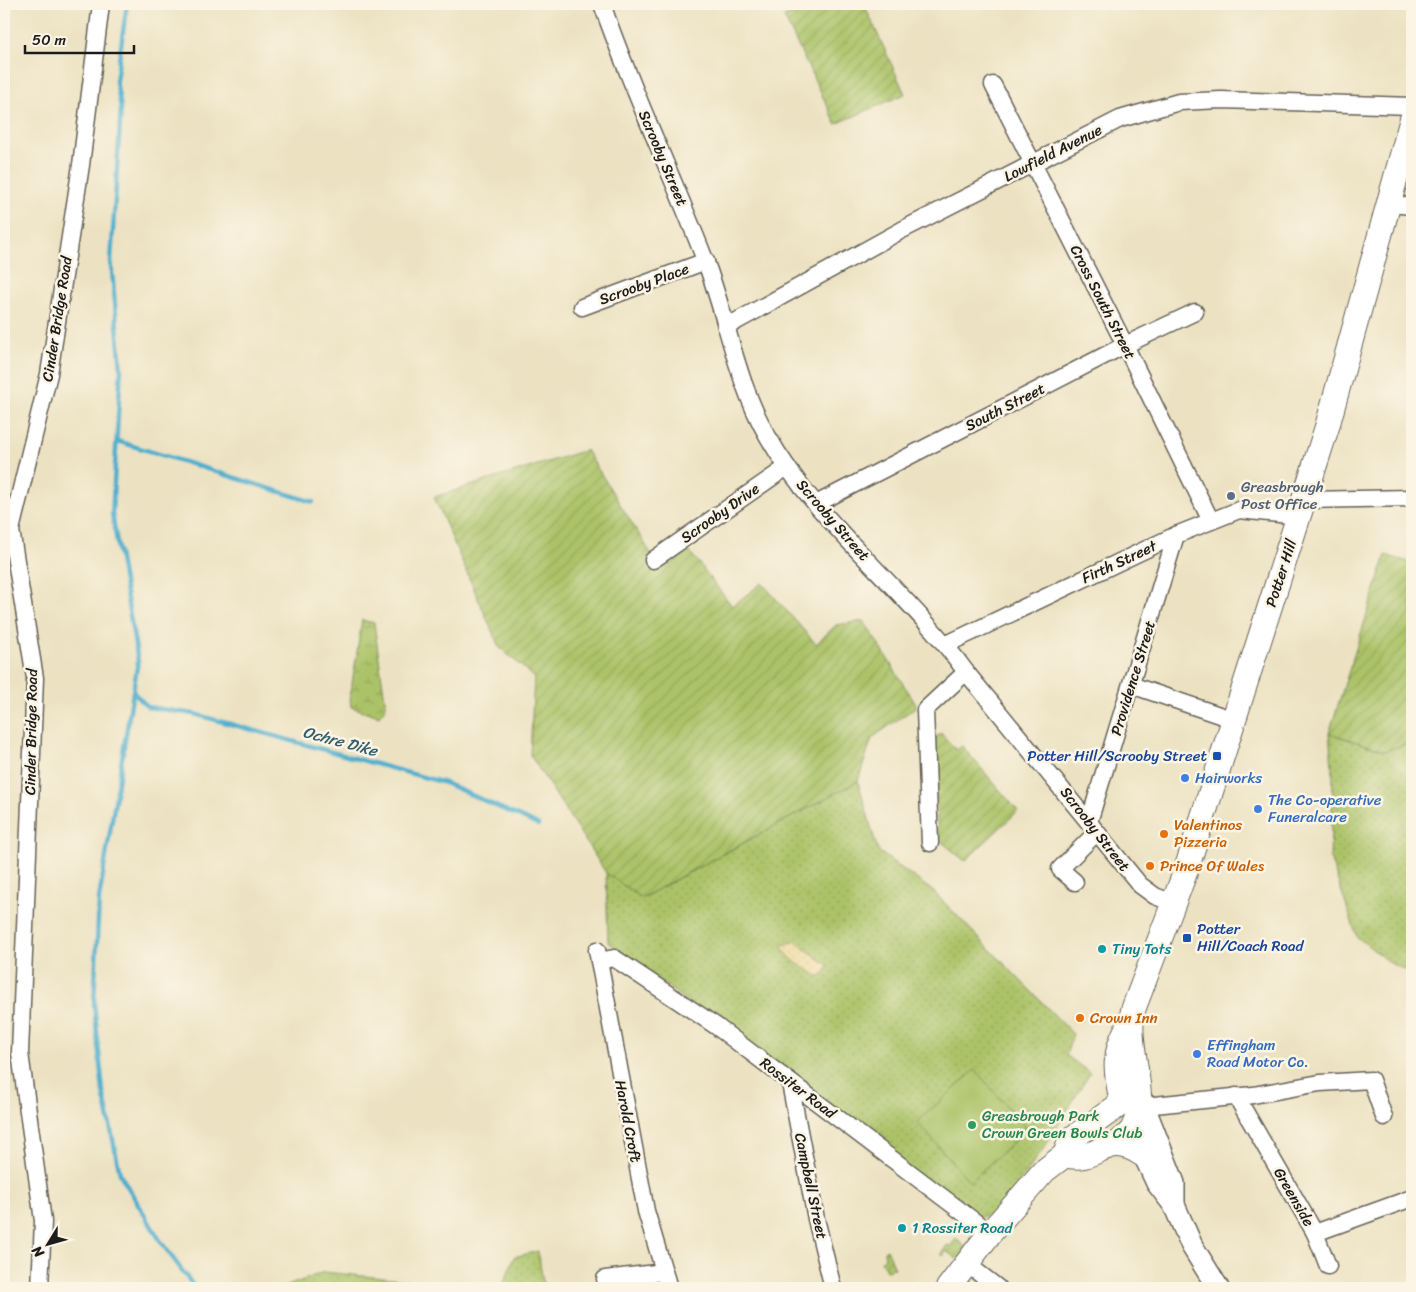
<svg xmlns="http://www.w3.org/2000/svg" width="1416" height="1292" viewBox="0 0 1416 1292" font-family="Sriracha,sans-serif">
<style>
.grass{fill:url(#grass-dots);stroke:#647042}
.wetland{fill:url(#wetland-marsh);stroke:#647042}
.sand{fill:url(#sand-dots);stroke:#857b5d}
.garden{fill:url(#garden-furrows);stroke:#647042}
.pitch{fill:#abc368;stroke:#647042}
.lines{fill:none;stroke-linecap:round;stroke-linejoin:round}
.stream{stroke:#4fafce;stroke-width:4.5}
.minor-casing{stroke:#656156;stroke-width:19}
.tertiary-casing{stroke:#656156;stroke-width:24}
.secondary-casing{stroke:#656156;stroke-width:26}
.minor{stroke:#fff;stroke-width:16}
.tertiary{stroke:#fff;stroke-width:21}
.secondary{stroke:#fff;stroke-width:24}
.service-dot{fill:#5c6f8a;stroke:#fcf5e5;stroke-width:2}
.transit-dot{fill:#1a4fb4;stroke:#fcf5e5;stroke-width:2}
.shop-dot{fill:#3f7fe0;stroke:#fcf5e5;stroke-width:2}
.food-dot{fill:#e8710a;stroke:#fcf5e5;stroke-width:2}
.culture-dot{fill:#0f9aa8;stroke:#fcf5e5;stroke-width:2}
.leisure-dot{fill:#2e9e5b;stroke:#fcf5e5;stroke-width:2}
.labels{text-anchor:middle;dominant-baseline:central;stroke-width:5;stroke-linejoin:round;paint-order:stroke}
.street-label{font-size:15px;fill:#1c1c1c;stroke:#fcf5e5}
.service-label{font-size:15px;fill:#4e5e75;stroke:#fcf5e5;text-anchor:start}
.transit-label{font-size:15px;fill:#164399;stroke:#fcf5e5;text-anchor:end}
.shop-label{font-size:15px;fill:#366cbe;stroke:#fcf5e5;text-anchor:start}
.food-label{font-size:15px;fill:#c56008;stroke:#fcf5e5;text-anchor:start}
.culture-label{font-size:15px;fill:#0d838f;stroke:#fcf5e5;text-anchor:start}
.leisure-label{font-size:15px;fill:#27864d;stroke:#fcf5e5;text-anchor:start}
.water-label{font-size:16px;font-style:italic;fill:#335e6c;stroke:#fcf5e5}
</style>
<defs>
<pattern id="grass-dots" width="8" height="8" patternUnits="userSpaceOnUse" patternTransform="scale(1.25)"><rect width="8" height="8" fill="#abc368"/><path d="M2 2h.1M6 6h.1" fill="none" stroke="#93a75a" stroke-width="1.8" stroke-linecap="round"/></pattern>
<pattern id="wetland-marsh" width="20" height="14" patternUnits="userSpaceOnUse" patternTransform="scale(1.25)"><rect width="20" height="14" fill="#abc368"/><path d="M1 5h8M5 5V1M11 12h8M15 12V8" fill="none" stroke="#93a75a"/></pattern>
<pattern id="sand-dots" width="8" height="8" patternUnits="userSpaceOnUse" patternTransform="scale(1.25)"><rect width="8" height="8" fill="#eeda9e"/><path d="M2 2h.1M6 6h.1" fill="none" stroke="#ccba88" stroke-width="1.8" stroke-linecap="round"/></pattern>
<pattern id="garden-furrows" width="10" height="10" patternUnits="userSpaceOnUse" patternTransform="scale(1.25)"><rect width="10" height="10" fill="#abc368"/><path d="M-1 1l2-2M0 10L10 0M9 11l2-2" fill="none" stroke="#93a75a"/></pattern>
</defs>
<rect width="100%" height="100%" fill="#fcf5e5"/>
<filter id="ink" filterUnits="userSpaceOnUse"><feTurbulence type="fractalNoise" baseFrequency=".02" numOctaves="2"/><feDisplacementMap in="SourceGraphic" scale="10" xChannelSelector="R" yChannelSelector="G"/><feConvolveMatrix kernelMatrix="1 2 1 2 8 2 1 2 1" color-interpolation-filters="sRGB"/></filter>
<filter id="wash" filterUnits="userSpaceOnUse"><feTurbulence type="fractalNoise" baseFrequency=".0096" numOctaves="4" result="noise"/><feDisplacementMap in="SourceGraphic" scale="20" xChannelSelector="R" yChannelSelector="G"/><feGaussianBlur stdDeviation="1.12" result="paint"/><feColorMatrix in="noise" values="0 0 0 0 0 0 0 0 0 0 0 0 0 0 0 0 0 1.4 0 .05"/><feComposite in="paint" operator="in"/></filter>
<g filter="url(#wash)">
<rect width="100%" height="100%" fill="#ece2c2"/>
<g class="grass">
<path d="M 1329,733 L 1384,751 L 1412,742 L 1412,973 L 1390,963 L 1357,937 L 1330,858 L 1333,777 Z"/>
<path d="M 858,781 L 878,851 L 934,892 L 1073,1034 L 1066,1055 L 1090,1073 L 1046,1145 L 998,1213 L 975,1218 L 608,942 L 606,873 L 642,898 Z"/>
<path d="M 538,1251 L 544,1288 L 502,1288 L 514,1257 Z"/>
<path d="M 324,1272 L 484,1288 L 282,1288 Z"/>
</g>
<path class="wetland" d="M 362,620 L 374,623 L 386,707 L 379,716 L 351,707 L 350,697 Z"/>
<path class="sand" d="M 794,941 L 829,966 L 823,975 L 818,976 C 804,967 790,962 782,946 Z"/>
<g class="garden">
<path d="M 819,4 L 864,4 L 905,94 L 836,124 L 784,17 Z"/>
<path d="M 586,450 L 652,555 L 687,548 L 732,606 L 762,583 L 816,644 L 836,625 L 864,621 L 917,706 L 872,738 L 858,781 L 641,898 L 606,873 L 530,755 L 534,677 L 499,647 L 434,497 Z"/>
<path d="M 1386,555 L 1412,563 L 1412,742 L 1385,751 L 1329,733 Z"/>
<path d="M 941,733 L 956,750 L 962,746 L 1018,811 L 965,861 L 938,839 L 933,739 Z"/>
<path d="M 956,1239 L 969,1250 L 958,1260 L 946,1251 L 943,1256 L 941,1254 L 947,1245 L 950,1246 Z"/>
<path d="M 887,1249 L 895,1268 L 886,1270 L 881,1261 L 885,1258 L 884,1251 Z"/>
</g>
<path class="pitch" d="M 975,1070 L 1027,1129 L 970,1182 L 917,1122 Z"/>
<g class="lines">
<g class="stream">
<path d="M 127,4 L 116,81 L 121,108 L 111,261 L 121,368 L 112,514 L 138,661 L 99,899 L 94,1004 L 103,1091 L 120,1174 L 161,1242 L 195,1288"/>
<path d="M 117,441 L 313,502"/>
<path d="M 134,693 L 148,707 L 194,714 L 445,783 L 538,825"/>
</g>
</g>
</g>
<g filter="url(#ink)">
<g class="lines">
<defs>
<g id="minor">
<path d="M 602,4 C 632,91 672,174 705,260 C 727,317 736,381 767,435 C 818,526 906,588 966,672 L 1140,885 L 1155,896 L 1173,903"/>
<path d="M 993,85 L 1125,345 L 1211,521"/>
<path d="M 1390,204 L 1412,206"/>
<path d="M 582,307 L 706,261"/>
<path d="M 726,327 L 902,230 L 1120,119 L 1179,102 L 1221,100 L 1412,106"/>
<path d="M 1304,500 L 1412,498"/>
<path d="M 816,504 L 1125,345 L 1195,312"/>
<path d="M 653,560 L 787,467"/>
<path d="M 947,644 L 1176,535 L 1239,510 L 1299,516"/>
<path d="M 1131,685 L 1234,720"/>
<path d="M 1089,822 L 1176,535"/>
<path d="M 930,843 L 925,710 L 966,672"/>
<path d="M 1075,882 L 1060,869 L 1097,832"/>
<path d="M 597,950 L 646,1211 L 669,1288"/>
<path d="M 599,961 L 614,958 L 716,1026 L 990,1233"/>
<path d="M 790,1083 L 816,1219 L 833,1288"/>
<path d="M 1236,1096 L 1315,1233 L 1412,1198"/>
<path d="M 1144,1106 L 1253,1095 L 1320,1083 L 1371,1080 L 1384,1117"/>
<path d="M 1315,1233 L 1328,1266"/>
<path d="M 967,1264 L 998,1288"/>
<path d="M 605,1279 L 664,1272"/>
<path d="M 40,1288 L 43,1221 L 20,1053 L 35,678 L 11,530 L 49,374 L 81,165 L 101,4"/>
</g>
<g id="tertiary">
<path d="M 1140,1096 L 1174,1183 L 1174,1205"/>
<path d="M 1137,1140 L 1157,1183 L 1174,1205 L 1192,1246 L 1218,1288"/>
</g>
<g id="secondary">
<path d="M 1122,1103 C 1116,1072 1112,1057 1127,1028"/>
<path d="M 1119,1143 C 1123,1138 1130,1134 1133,1128 C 1150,1096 1125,1048 1133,1010 L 1186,870 L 1327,427 L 1412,119"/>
<path d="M 1065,1155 C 1099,1165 1105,1128 1143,1155"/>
<path d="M 948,1288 L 990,1233 L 1044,1171 L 1065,1155 L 1071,1139 L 1122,1103"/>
</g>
</defs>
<use href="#minor" class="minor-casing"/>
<use href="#tertiary" class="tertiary-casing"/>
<use href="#secondary" class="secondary-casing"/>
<use href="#minor" class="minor"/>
<use href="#tertiary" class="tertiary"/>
<use href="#secondary" class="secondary"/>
</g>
</g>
<circle class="service-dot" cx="1231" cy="496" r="5"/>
<g class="transit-dot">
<rect x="1212" y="751" width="10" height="10" rx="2.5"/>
<rect x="1182" y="933" width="10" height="10" rx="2.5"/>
</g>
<g class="shop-dot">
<circle cx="1185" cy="778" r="5"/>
<circle cx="1258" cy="809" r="5"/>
<circle cx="1197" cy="1054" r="5"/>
</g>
<g class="food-dot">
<circle cx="1164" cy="834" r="5"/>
<circle cx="1150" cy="866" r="5"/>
<circle cx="1080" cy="1018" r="5"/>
</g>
<g class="culture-dot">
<circle cx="1102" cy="949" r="5"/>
<circle cx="902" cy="1228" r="5"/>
</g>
<circle class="leisure-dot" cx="972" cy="1125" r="5"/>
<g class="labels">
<g class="street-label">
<text transform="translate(1053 153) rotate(-27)">Lowfield Avenue</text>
<text transform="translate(663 158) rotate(67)">Scrooby Street</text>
<text transform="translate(644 284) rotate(-20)">Scrooby Place</text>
<text transform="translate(1103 302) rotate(63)">Cross South Street</text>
<text transform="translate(57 319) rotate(-81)">Cinder Bridge Road</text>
<text transform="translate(1005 407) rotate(-27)">South Street</text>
<text transform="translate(720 513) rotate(-35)">Scrooby Drive</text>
<text transform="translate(833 520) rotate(49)">Scrooby Street</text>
<text transform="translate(1119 562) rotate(-25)">Firth Street</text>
<text transform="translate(1281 573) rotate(-72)">Potter Hill</text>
<text transform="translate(1133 678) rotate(-73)">Providence Street</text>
<text transform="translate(31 732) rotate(-89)">Cinder Bridge Road</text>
<text transform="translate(1095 829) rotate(52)">Scrooby Street</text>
<text transform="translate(798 1088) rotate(37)">Rossiter Road</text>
<text transform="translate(628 1121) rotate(79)">Harold Croft</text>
<text transform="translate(811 1186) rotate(78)">Campbell Street</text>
<text transform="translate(1294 1197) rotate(60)">Greenside</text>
</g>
<g class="service-label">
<text x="1241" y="487">Greasbrough<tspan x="1241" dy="17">Post Office</tspan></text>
</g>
<g class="transit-label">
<text x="1207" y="756">Potter Hill/Scrooby Street</text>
<text x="1197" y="929" text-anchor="start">Potter<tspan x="1197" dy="17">Hill/Coach Road</tspan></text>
</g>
<g class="shop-label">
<text x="1195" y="778">Hairworks</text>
<text x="1268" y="800">The Co-operative<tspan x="1268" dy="17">Funeralcare</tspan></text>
<text x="1207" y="1045">Effingham<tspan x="1207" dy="17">Road Motor Co.</tspan></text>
</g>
<g class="food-label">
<text x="1174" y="825">Valentinos<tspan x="1174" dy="17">Pizzeria</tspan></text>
<text x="1160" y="866">Prince Of Wales</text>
<text x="1090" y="1018">Crown Inn</text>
</g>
<g class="culture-label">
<text x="1112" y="949">Tiny Tots</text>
<text x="912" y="1228">1 Rossiter Road</text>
</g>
<g class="leisure-label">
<text x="982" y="1116">Greasbrough Park<tspan x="982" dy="17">Crown Green Bowls Club</tspan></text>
</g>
<g class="water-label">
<text transform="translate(340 741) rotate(15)">Ochre Dike</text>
</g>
</g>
<rect width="1416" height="1292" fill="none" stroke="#fcf5e5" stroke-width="20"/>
<g transform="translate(48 1244) rotate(233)" stroke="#fcf5e5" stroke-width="4" paint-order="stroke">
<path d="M0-4L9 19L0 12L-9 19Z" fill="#1c1c1c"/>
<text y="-8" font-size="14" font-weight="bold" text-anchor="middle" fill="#1c1c1c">N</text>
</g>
<path d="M25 45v8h109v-8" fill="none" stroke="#1c1c1c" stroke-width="2.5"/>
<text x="32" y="45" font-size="15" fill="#1c1c1c" stroke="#fcf5e5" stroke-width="4" paint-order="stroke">50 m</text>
</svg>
